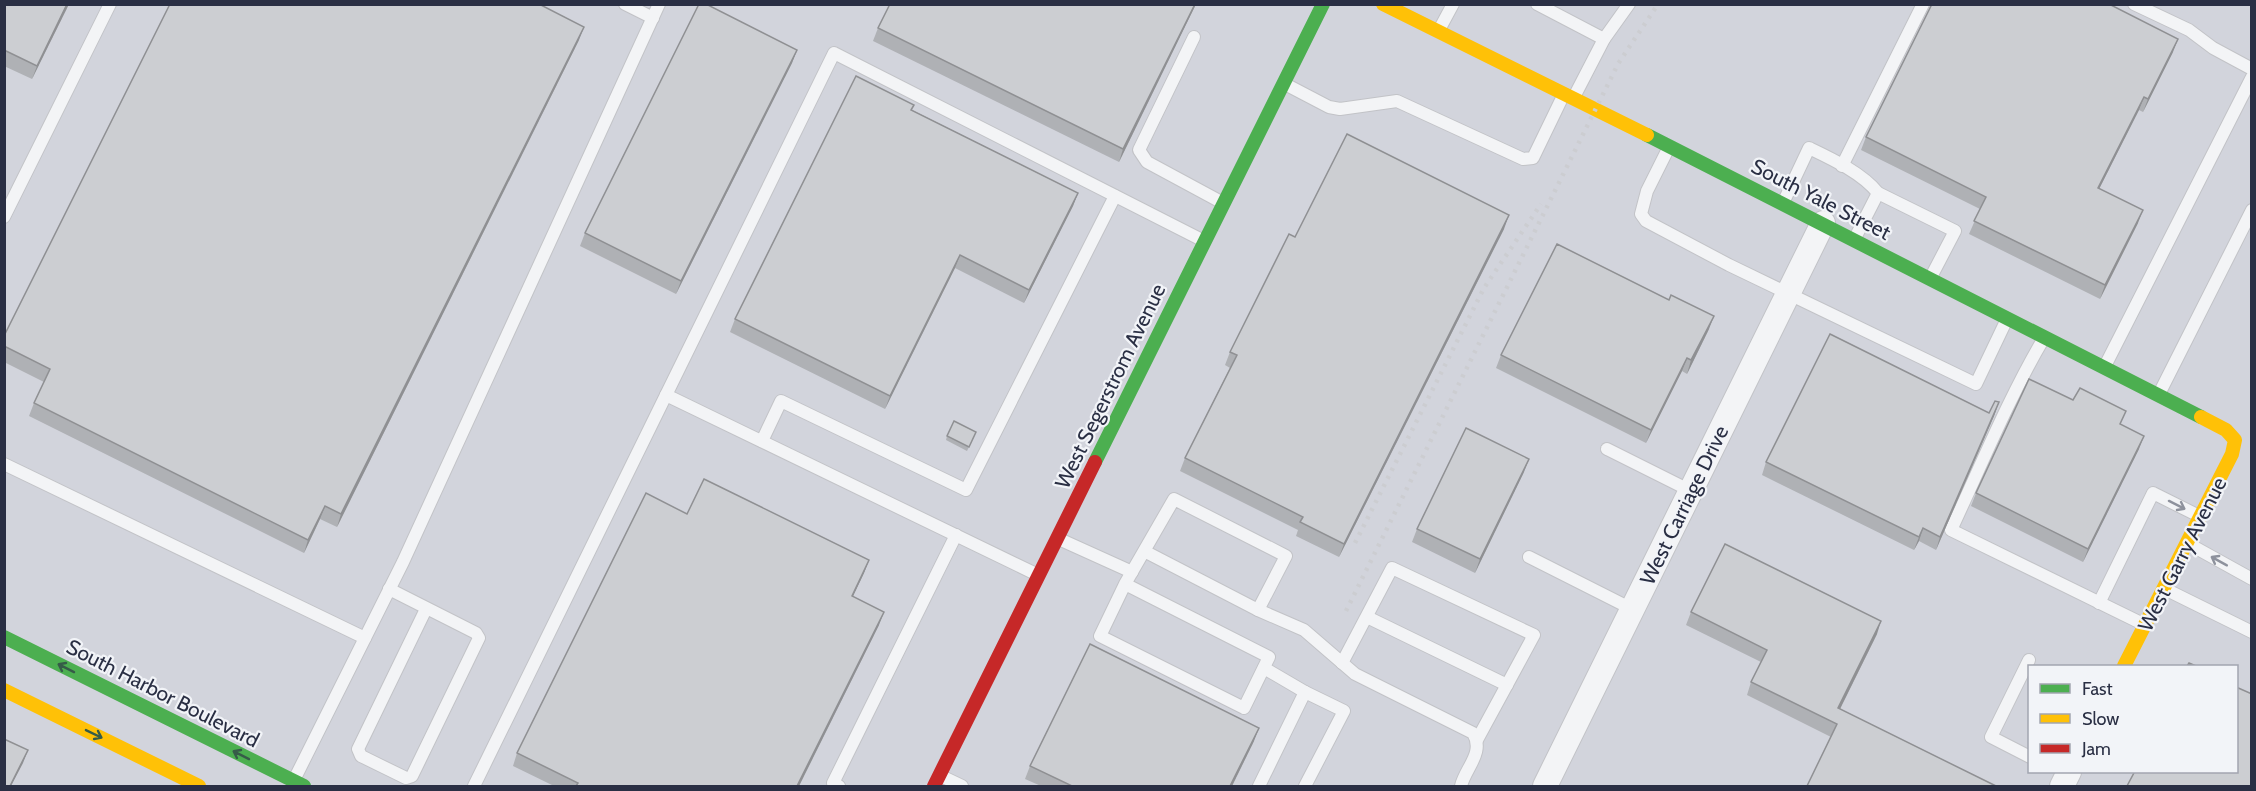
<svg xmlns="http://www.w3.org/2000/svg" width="2256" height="791" viewBox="0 0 2256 791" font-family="Cabin,sans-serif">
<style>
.built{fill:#d2d4dc;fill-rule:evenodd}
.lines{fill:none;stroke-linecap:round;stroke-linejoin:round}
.lane-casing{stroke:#c2c3c7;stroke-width:14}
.street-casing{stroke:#c2c3c7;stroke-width:26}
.lane{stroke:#f3f4f6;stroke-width:12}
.street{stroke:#f3f4f6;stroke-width:24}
.fast{stroke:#4caf50;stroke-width:14}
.slow{stroke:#ffc107;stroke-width:14}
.jam{stroke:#c62828;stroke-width:14}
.rail{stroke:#cccdd1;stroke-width:4.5;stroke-dasharray:3 6;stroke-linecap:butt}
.wall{fill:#afb1b5}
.shaded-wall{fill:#8f9093}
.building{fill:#ccced2;stroke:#8f9093;stroke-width:1.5}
.oneway{stroke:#8e929d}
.oneway2{stroke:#365c48}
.labels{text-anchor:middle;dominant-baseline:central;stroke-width:4.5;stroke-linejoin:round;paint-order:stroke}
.street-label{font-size:21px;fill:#2a2f44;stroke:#f2f4f8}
</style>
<rect width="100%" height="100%" fill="#e4e5e9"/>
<path class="built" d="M 5,5 L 2251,5 L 2251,786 L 5,786 ZM 2030,666 L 2236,666 L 2236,772 L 2030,772 Z"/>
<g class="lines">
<defs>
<g id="lane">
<path d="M 625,4 L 653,18"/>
<path d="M 1537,4 L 1604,39"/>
<path d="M 2134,4 L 2189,30 L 2213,48 L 2252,69"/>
<path d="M 1439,30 L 1453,4"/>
<path d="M 1194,37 L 1139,150 L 1147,162 L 1223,203"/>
<path d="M 1285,84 L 1329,107 L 1340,109 L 1397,101 L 1523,159 L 1533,158 L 1563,96"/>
<path d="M 1574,97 L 1604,39 L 1629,4"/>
<path d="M 1669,147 L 1647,191 L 1641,214 L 1646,221 L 1729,265 L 1976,384 L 2007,319"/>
<path d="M 1842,166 L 1923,4"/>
<path d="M 1878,193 L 1955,231 L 1931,277"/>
<path d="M 1784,201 L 1809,148 C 1832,159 1862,173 1878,193 L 1855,238"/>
<path d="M 4,217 L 110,4"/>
<path d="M 2044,338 C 2008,399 1981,466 1951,530 L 2145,625"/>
<path d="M 2105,366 L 2252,77"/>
<path d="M 2159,394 L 2252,210"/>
<path d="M 666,395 L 1038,575"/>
<path d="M 762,441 L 781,401 L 966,490 L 1115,196"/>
<path d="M 1607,449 L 1691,491"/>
<path d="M 4,464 L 365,638"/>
<path d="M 1059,539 L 1132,572"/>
<path d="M 2187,543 L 2252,579"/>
<path d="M 1529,557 L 1632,609"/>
<path d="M 1125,584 L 1269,657 L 1244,708 L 1100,636 L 1125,584 L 1174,499 L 1286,556 L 1258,610 L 1144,551"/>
<path d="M 389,589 L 476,633 L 479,638 L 412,776 L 406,778 L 361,756 L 358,749 L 426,609"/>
<path d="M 2165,589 L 2252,632"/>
<path d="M 2099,603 L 2153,493 L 2199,516"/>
<path d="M 1258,610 L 1304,630 L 1355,674 L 1473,733 C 1485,753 1465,768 1461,786"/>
<path d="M 1367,617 L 1507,685"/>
<path d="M 2029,660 L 1991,737 L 2030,757"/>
<path d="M 1342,663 L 1392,568 L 1534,635 L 1477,740"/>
<path d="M 1264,668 L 1305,692"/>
<path d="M 941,776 L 962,786"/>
<path d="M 294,780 L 403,562 L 659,4"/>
<path d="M 474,786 L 834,53 L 1204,241"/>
<path d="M 839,786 L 833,783 L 956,535"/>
<path d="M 1259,786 L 1305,692 L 1344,711 L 1305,786"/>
</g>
<g id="street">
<path d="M 1545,786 L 1823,223"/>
<path d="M 2062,786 L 2069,772"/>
</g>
</defs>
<use href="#lane" class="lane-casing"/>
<use href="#street" class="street-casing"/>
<use href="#lane" class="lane"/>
<use href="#street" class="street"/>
<g class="fast">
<path d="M 1647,135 L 2201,417"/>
<path d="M 1095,462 L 1323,4"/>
<path d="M 4,637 L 304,786"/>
</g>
<g class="slow">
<path d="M 1383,4 L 1647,135"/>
<path d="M 2124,666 L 2232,454 L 2235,440 L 2226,430 L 2201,417"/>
<path d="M 4,690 L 199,786"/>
</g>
<path class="jam" d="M 934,786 L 1095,462"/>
<g class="rail">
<path d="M 1355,543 L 1484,288 L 1541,204"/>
<path d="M 1346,611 L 1618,64 L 1658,4"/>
</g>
</g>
<g class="wall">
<path d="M 4,4 L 69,4 L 32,79 L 4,66 Z"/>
<path d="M 890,4 L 1196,4 L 1119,162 L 873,41 L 878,28 Z"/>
<path d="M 579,40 L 337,527 L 320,519 L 304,553 L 29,416 L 34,403 L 44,382 L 4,362 L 4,336 Z"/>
<path d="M 797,50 L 792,63 L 676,294 L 580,246 L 585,233 Z"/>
<path d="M 2173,52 L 2143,112 L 2139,110 L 2099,189 L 2138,223 L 2100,299 L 1969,234 L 1980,209 L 1861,150 L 1866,137 Z"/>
<path d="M 912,110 L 1078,193 L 1073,206 L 1024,303 L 955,268 L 885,409 L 730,332 L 735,319 Z"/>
<path d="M 1504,229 L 1339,557 L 1296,536 L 1298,530 L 1180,471 L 1185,458 L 1230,368 L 1225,365 L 1230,352 L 1295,237 Z"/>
<path d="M 1709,329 L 1687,374 L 1682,371 L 1646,443 L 1496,368 L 1501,355 Z"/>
<path d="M 2073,400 L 2121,424 L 2139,449 L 2083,562 L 1971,506 L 1976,493 Z"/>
<path d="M 1999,402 L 1994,416 L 1936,550 L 1919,541 L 1914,550 L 1762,475 L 1766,462 L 1989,413 Z"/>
<path d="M 976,432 L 967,451 L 946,440 L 947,436 Z"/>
<path d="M 1524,472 L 1475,573 L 1412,542 L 1417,529 Z"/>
<path d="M 687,514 L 869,560 L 864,573 L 853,596 L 879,625 L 799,786 L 554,786 L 513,766 L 517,753 Z"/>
<path d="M 1691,612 L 1877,634 L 1840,709 L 1996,786 L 1831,737 L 1747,695 L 1751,682 L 1761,662 L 1686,625 Z"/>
<path d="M 1254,741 L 1232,786 L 1041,786 L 1025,779 L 1030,766 Z"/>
</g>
<g class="shaded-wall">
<path d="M 67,4 L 69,4 L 32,79 L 37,66 Z"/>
<path d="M 1195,4 L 1196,4 L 1119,162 L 1123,149 Z"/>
<path d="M 584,27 L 579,40 L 337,527 L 341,514 Z"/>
<path d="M 2178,39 L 2173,52 L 2143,112 L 2148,99 Z"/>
<path d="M 797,50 L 792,63 L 676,294 L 681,281 Z"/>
<path d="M 2144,97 L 2139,110 L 2093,201 L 2098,188 Z"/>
<path d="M 1078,193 L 1073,206 L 1024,303 L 1029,290 Z"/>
<path d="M 2143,210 L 2138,223 L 2100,299 L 2105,285 Z"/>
<path d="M 1509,215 L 1504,229 L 1339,557 L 1344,544 Z"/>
<path d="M 960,255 L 955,268 L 885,409 L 890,396 Z"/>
<path d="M 1714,316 L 1709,329 L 1687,374 L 1691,360 Z"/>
<path d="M 1687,358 L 1682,371 L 1646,443 L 1651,430 Z"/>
<path d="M 1999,402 L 1994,416 L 1936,550 L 1940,537 Z"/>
<path d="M 2144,436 L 2139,449 L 2083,562 L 2088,549 Z"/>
<path d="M 1529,459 L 1524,472 L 1475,573 L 1480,559 Z"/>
<path d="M 325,506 L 320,519 L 304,553 L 308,540 Z"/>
<path d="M 1923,528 L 1919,541 L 1914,550 L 1919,537 Z"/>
<path d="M 869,560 L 864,573 L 847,609 L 852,596 Z"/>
<path d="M 884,612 L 879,625 L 799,786 L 797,786 Z"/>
<path d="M 1881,621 L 1877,634 L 1834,721 L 1838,708 Z"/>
<path d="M 1259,728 L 1254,741 L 1232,786 L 1230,786 Z"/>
<path d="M 28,750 L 23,763 L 11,786 L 10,786 Z"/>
</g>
<g class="building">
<path d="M 4,4 L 67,4 L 37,66 L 4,50 Z"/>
<path d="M 170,4 L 539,4 L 584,27 L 341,514 L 325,506 L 308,540 L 34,403 L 50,369 L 4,346 L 4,336 Z"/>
<path d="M 699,4 L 706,4 L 797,50 L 681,281 L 585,233 Z"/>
<path d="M 890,4 L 1195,4 L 1123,149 L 878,28 Z"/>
<path d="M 1932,4 L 2109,4 L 2178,39 L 2148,99 L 2144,97 L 2098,188 L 2143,210 L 2105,285 L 1974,221 L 1986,197 L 1866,137 Z"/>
<path d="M 856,76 L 914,105 L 911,110 L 1078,193 L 1029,290 L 960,255 L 890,396 L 735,319 Z"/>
<path d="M 1347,134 L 1509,215 L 1344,544 L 1300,522 L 1303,517 L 1185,458 L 1237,355 L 1230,352 L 1289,234 L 1295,237 Z"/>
<path d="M 1557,244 L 1669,300 L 1671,295 L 1714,316 L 1691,360 L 1687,358 L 1651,430 L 1501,355 Z"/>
<path d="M 1830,334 L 1989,413 L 1995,401 L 1999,402 L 1940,537 L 1923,528 L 1919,537 L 1766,462 Z"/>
<path d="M 2029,379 L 2073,400 L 2080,388 L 2126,411 L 2120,424 L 2144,436 L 2088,549 L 1976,493 Z"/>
<path d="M 954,421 L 976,432 L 969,447 L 947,436 Z"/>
<path d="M 1466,428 L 1529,459 L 1480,559 L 1417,529 Z"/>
<path d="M 704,479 L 869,560 L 852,596 L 884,612 L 797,786 L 576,786 L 578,783 L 517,753 L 646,493 L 687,514 Z"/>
<path d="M 1725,544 L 1881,621 L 1838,708 L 1996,786 L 1807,786 L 1837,724 L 1751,682 L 1767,650 L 1691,612 Z"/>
<path d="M 1090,644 L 1259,728 L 1230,786 L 1072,786 L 1030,766 Z"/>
<path d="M 2189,663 L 2196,666 L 2187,666 Z"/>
<path d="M 2236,687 L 2252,694 L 2252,786 L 2127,786 L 2135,771 L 2236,771 Z"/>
<path d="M 4,739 L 28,750 L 10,786 L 4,786 Z"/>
</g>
<defs><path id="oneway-shaft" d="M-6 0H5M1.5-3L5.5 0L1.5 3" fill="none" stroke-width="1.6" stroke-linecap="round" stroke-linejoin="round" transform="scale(1.5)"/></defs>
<g class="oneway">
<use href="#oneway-shaft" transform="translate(2177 505) rotate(27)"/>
<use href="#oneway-shaft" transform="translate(2219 561) rotate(-151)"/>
</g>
<g class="oneway2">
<use href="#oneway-shaft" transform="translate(66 668) rotate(-153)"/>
<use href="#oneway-shaft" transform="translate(94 734) rotate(26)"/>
<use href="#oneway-shaft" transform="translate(241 755) rotate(-153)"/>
</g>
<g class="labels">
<g class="street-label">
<text transform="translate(1821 199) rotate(27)">South Yale Street</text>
<text transform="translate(1110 386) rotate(-64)">West Segerstrom Avenue</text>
<text transform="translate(1684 505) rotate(-64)">West Carriage Drive</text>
<text transform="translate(2182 554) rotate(-63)">West Garry Avenue</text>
<text transform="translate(163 693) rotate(27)">South Harbor Boulevard</text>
</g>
</g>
<rect width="2256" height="791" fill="none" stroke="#2a2f44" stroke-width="12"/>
<rect x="2028" y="665" width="210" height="108" fill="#f2f4f8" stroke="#a2a5b0" stroke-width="1.5"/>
<rect x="2040" y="684" width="30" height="9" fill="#4caf50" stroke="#a2a5b0" stroke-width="1.5"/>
<text x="2082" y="695" font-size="18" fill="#2a2f44">Fast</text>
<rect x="2040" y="714" width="30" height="9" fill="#ffc107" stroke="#a2a5b0" stroke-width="1.5"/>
<text x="2082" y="725" font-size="18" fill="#2a2f44">Slow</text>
<rect x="2040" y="744" width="30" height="9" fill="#c62828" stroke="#a2a5b0" stroke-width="1.5"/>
<text x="2082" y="755" font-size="18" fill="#2a2f44">Jam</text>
</svg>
